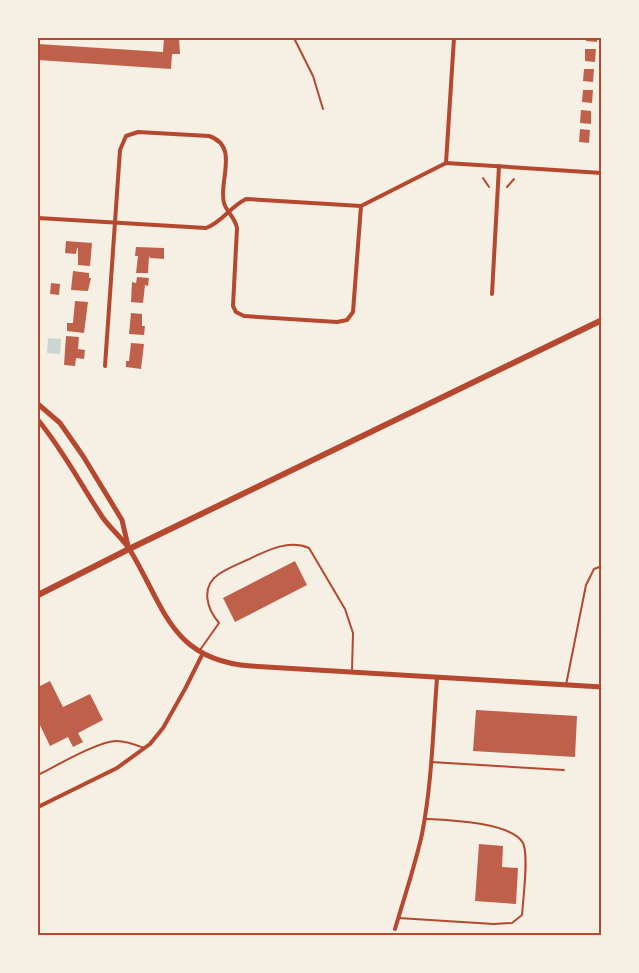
<svg xmlns="http://www.w3.org/2000/svg" width="639" height="973" viewBox="0 0 639 973" font-family="'Source Serif 4',serif">
<style>
.water{fill:#c9d6d2}
.building{fill:#bf614a}
.lines{fill:none;stroke-linecap:round;stroke-linejoin:round}
.path{stroke:#b5482f;stroke-width:2}
.service{stroke:#b5482f;stroke-width:2}
.minor{stroke:#b5482f;stroke-width:4}
.tertiary{stroke:#b5482f;stroke-width:5}
.trunk{stroke:#b5482f;stroke-width:6}
.neatline{fill:none;stroke:#b5482f;stroke-width:2}
</style>
<rect width="100%" height="100%" fill="#f6efe4"/>
<path class="water" d="M 48,338 L 61,339 L 60,354 L 47,353 Z"/>
<g class="building">
<path d="M 164,38 L 179,38 L 180,54 L 172,54 L 171,69 L 38,60 L 38,44 L 163,52 Z"/>
<path d="M 586,38 L 597,38 L 597,42 L 586,41 Z"/>
<path d="M 585,49 L 596,49 L 595,62 L 585,61 Z"/>
<path d="M 584,69 L 594,69 L 593,82 L 583,81 Z"/>
<path d="M 583,90 L 593,90 L 592,103 L 582,102 Z"/>
<path d="M 581,110 L 591,111 L 591,124 L 580,123 Z"/>
<path d="M 580,129 L 590,130 L 589,143 L 579,142 Z"/>
<path d="M 66,241 L 92,243 L 90,266 L 78,265 L 78,248 L 77,248 L 76,254 L 65,253 Z"/>
<path d="M 136,247 L 164,248 L 164,259 L 150,258 L 149,256 L 148,273 L 136,273 L 138,256 L 135,256 Z"/>
<path d="M 73,271 L 89,273 L 89,278 L 91,278 L 88,291 L 71,290 Z"/>
<path d="M 137,277 L 149,278 L 148,286 L 145,285 L 143,303 L 131,302 L 132,282 L 136,283 Z"/>
<path d="M 51,283 L 60,284 L 59,295 L 50,294 Z"/>
<path d="M 75,301 L 88,302 L 84,333 L 67,331 L 67,323 L 73,323 Z"/>
<path d="M 131,313 L 142,314 L 142,326 L 145,326 L 144,335 L 129,334 Z"/>
<path d="M 66,336 L 79,337 L 78,349 L 85,350 L 84,359 L 76,358 L 75,366 L 64,365 Z"/>
<path d="M 131,343 L 144,344 L 141,369 L 126,367 L 126,361 L 129,361 Z"/>
<path d="M 295,561 L 307,585 L 235,622 L 223,598 Z"/>
<path d="M 50,681 L 63,707 L 90,694 L 103,720 L 78,733 L 83,742 L 73,747 L 68,737 L 50,746 L 38,721 L 38,687 Z"/>
<path d="M 476,710 L 577,716 L 575,757 L 473,751 Z"/>
<path d="M 479,844 L 503,846 L 502,867 L 518,868 L 516,904 L 475,901 Z"/>
</g>
<g class="lines">
<g class="path">
<path d="M 483,178 L 489,187"/>
<path d="M 507,187 L 514,179"/>
</g>
<g class="service">
<path d="M 294,38 L 313,76 L 323,109"/>
<path d="M 200,650 L 219,623 C 207,609 200,587 219,574 C 228,568 238,564 247,560 C 266,551 288,539 309,548 L 345,609 L 353,633 L 352,670"/>
<path d="M 566,685 L 586,585 L 594,569 L 602,566"/>
<path d="M 431,762 L 564,770"/>
<path d="M 38,775 C 56,766 98,741 117,741 C 126,741 136,745 144,748"/>
<path d="M 398,918 L 494,924 L 512,923 L 522,915 C 523,900 529,855 523,843 C 511,822 448,820 425,819"/>
</g>
<g class="minor">
<path d="M 446,163 L 454,38"/>
<path d="M 38,218 L 206,228 C 222,222 230,207 246,199 L 361,206 L 446,163 L 602,173"/>
<path d="M 492,294 L 499,166"/>
<path d="M 105,366 L 120,150 L 126,136 L 138,132 L 209,136 C 240,146 218,182 224,203 C 227,213 235,217 237,228 L 233,306 L 236,312 L 244,316 L 337,322 L 347,320 L 353,312 L 361,206"/>
<path d="M 38,807 L 117,768 L 150,744 L 163,728 L 185,689 L 203,653"/>
<path d="M 395,929 C 404,898 415,866 422,834 C 432,783 433,730 437,678"/>
</g>
<g class="tertiary">
<path d="M 38,404 L 60,423 L 83,456 L 122,520 L 128,546"/>
<path d="M 38,420 C 63,450 81,485 103,518 C 111,529 123,539 130,550 C 165,608 171,660 251,666 L 602,687"/>
</g>
<path class="trunk" d="M 38,595 L 129,549 L 602,320"/>
</g>
<rect width="639" height="973" fill="none" stroke="#f6efe4" stroke-width="78"/>
<rect x="39" y="39" width="561" height="895" class="neatline"/>
</svg>
